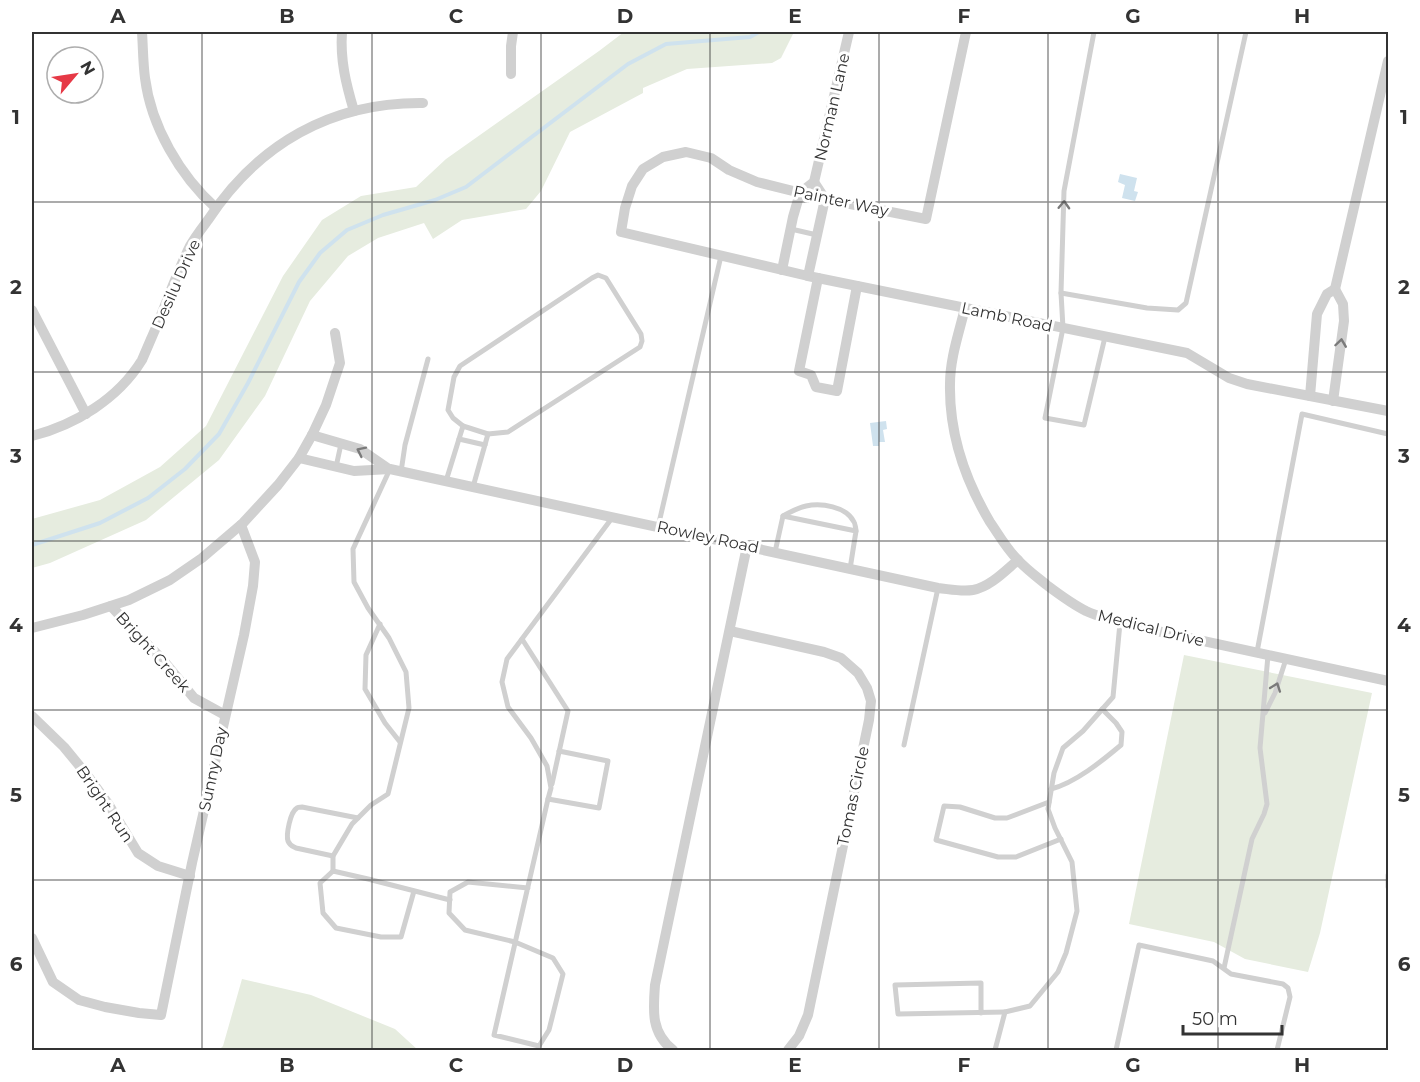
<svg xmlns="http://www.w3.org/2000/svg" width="1420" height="1082" viewBox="0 0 1420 1082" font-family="Montserrat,sans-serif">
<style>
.green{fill:#e6ecdf}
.water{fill:#cfe2ee}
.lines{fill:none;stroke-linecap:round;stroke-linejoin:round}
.stream{stroke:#cfe2ee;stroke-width:4}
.service{stroke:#d0d0d0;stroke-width:5}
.minor{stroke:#d0d0d0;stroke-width:10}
.oneway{stroke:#7a7a7a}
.grid{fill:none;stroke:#333;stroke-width:1.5;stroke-opacity:0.55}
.labels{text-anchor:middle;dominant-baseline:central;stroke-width:6;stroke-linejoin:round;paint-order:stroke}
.street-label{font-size:16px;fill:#333;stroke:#fff}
.neatline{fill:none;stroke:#333;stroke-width:2}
.grid-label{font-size:20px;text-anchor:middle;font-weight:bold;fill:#333}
</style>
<rect width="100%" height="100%" fill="#fff"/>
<g class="green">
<path d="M 624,32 L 794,32 L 781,58 L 772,63 L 687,69 L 643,88 L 643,93 L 570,132 L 541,191 L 526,209 L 462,220 L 433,239 L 424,223 L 378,238 L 348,256 L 310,301 L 265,396 L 219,460 L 146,520 L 50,563 L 32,568 L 32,519 L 100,500 L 160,467 L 206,426 L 283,276 L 322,220 L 361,196 L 416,187 L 446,159 L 599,51 Z"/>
<path d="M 1184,655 L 1372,693 L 1320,933 L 1308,972 L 1245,959 L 1214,942 L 1129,924 Z"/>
<path d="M 242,979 L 311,995 L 395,1029 L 418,1050 L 219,1050 L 223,1046 Z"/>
</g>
<g class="water">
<path d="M 1120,174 L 1137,178 L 1134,191 L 1138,192 L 1135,201 L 1122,198 L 1125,185 L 1118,182 Z"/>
<path d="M 886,421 L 887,429 L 883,430 L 885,442 L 879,442 L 879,446 L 873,446 L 870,423 Z"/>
</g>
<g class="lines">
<path class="stream" d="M 32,545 L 100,523 L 148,498 L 185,469 L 219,434 L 248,383 L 299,282 L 320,253 L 347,230 L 383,215 L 435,200 L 466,187 L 628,64 L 666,44 L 750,37 L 759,32"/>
<g class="service">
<path d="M 1094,32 L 1064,191 L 1061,293 L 1063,328 L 1045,418 L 1084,425 L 1105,337"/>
<path d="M 791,229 L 817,235"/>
<path d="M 1061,293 L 1147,308 L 1178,310 L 1186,303 L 1246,32"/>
<path d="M 463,426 L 453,418 L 448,410 L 454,377 L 460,366 L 592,278 L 598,275 L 606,278 L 641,334 L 642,341 L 640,347 L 508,432 L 488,434"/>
<path d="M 459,439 L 485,445"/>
<path d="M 336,467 L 341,444"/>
<path d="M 401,472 L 405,445 L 428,359"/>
<path d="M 446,481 L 463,426 L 488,434 L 473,487"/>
<path d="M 783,516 C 790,512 797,508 806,506 C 821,503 846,506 854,522 C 855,523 856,530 856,531"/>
<path d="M 658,527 L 721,256"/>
<path d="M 775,552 L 783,516 L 856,531 L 850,569"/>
<path d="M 380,624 L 366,655 L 365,689 L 385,723 L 400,742"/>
<path d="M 522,639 L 568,711 L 552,784"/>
<path d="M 1257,652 L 1302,414 L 1388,434"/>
<path d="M 1265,713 L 1275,693 L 1286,659"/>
<path d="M 904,745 L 938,588"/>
<path d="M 1051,789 C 1075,783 1102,761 1121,745 L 1122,732 L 1116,723 L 1102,709"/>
<path d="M 548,799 L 599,808 L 608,761 L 559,751"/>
<path d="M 1049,802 L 1007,818 L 995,818 L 960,807 L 944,806 L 936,840 L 998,857 L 1016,857 L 1061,839"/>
<path d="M 333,856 L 296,848 C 292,846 290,846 288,841 C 286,835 290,812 297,808 C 298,807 300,807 302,807 L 358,818"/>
<path d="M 333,871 L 333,856 L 352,824 L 371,805 L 388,794 L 409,708 L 406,672 L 389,638 L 368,608 L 354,582 L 353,549 L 390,469"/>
<path d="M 1388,875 L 1388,887"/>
<path d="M 528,888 L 468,882 L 450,892 L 449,913 L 465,930 L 515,942 L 553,958 L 563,974 L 549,1030 L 539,1046 L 494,1035 L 548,799 L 551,788 L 547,766 L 531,738 L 508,707 L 502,682 L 507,659 L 612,518"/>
<path d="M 414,891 L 401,937 L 381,937 L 336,928 L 323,913 L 320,883 L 333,871 L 368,879 L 450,900"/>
<path d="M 1224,968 L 1252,839 L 1264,814 L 1267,804 L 1260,748 L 1268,655"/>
<path d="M 981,1013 L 981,983 L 895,985 L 898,1014 L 1005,1012"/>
<path d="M 995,1050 L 1005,1012 L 1030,1006 L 1058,972 L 1066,953 L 1077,911 L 1072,862 L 1055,828 L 1048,809 L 1054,773 L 1063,748 L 1083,731 L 1113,697 L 1120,623"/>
<path d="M 1116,1050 L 1139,945 L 1213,961 L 1231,974 L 1283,984 L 1288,988 L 1290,997 L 1277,1050"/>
</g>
<g class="minor">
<path d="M 142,32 C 143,47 143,63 145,78 C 151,126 180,176 216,208"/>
<path d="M 342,32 C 340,60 346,84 354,111"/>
<path d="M 966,32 L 926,219 L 825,199 L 757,182 L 729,170 L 711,158 L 686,152 L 663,157 L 643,169 L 632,186 L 625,208 L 621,232 L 808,276 L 1187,353 L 1229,378 L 1247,384 L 1388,411"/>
<path d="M 511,74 L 511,46 L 513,32"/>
<path d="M 782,270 L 793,217 L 800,193 L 814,182 L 849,32"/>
<path d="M 808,276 L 825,199 L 814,182"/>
<path d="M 818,278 L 799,371 L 811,375 L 816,387 L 837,391 L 857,286"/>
<path d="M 1335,289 L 1388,61"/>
<path d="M 965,308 C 959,333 950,358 950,384 C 949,433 965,480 990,522 C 999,535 1006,548 1017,559 C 1026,569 1037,577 1048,586 C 1060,595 1072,604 1086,611 C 1097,616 1109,619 1120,623 L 1388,681"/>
<path d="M 32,310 L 86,414"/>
<path d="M 1310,396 L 1317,314 L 1327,294 L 1335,289 L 1343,304 L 1344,321 L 1333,401"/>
<path d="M 312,435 L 360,449 L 389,469"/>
<path d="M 32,436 C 75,425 118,399 142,360 C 145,353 148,346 151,339 C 165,308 175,276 190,246 C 195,237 202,228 208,220 C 258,144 331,102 423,103"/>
<path d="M 299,458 L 354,471 L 390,469 L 938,588 C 949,589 961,592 973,590 C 990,587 1005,571 1018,560"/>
<path d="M 111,606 L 134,631 L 162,659 L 194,698 L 225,715"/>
<path d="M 32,628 L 83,615 L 129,600 L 170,580 L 202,558 L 243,523 L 278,485 L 299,458 L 312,435 L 326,405 L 340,363 L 335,333"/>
<path d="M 730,631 L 824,652 L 841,658 L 858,673 L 867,688 L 871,701 L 869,720 L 808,1015 L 799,1036 L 788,1050"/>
<path d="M 32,716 L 64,747 L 87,775 L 109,805 L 138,853 L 158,866 L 190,876"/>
<path d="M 32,938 L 53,982 L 79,1000 L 105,1007 L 139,1013 L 161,1015 L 192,863 L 244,635 L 253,586 L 255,562 L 241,525"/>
<path d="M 673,1050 C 651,1033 653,1011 655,985 L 747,546"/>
</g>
</g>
<defs><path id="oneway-chevron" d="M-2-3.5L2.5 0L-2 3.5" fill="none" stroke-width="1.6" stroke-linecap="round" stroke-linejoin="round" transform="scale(1.5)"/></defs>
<g class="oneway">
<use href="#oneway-chevron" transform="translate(1064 205) rotate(-88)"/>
<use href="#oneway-chevron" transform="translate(1341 343) rotate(-82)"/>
<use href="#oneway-chevron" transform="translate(361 451) rotate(-154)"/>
<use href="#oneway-chevron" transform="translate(1276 687) rotate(-70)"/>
</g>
<path class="grid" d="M 202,32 L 202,1050M 372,32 L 372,1050M 541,32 L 541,1050M 710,32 L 710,1050M 879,32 L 879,1050M 1048,32 L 1048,1050M 1218,32 L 1218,1050M 32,202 L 1388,202M 32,372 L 1388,372M 32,541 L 1388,541M 32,710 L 1388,710M 32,880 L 1388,880"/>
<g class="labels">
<g class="street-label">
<text transform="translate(832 107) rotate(-77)">Norman Lane</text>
<text transform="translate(841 201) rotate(12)">Painter Way</text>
<text transform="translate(176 284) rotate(-66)">Desilu Drive</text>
<text transform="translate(1007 317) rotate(12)">Lamb Road</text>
<text transform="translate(708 537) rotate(12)">Rowley Road</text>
<text transform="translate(1151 628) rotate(14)">Medical Drive</text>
<text transform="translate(153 652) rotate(48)">Bright Creek</text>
<text transform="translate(213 769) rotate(-78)">Sunny Day</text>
<text transform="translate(853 796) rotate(-78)">Tomas Circle</text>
<text transform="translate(105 804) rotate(56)">Bright Run</text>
</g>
</g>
<rect width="1420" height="1082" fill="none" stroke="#ffffff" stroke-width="66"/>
<g transform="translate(75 75) rotate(61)"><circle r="28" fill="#ffffff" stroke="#adadad" stroke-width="1.5"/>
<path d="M0-4.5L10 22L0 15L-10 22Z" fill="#e63946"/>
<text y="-9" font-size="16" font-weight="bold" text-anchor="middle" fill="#333333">N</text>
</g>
<path d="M1183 1025v9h99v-9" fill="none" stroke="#333333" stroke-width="3"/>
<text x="1192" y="1025" font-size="18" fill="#333333" stroke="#ffffff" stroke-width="4.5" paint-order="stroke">50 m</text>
<rect x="33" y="33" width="1354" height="1016" class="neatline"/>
<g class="grid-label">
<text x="118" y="23">A</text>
<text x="287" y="23">B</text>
<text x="456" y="23">C</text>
<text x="625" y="23">D</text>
<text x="795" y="23">E</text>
<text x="964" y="23">F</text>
<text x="1133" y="23">G</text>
<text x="1302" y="23">H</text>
<text x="16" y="124">1</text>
<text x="1404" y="124">1</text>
<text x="16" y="294">2</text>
<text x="1404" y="294">2</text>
<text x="16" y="463">3</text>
<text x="1404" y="463">3</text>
<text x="16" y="632">4</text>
<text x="1404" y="632">4</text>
<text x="16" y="802">5</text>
<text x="1404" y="802">5</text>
<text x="16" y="971">6</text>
<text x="1404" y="971">6</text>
<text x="118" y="1072">A</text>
<text x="287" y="1072">B</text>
<text x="456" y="1072">C</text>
<text x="625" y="1072">D</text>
<text x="795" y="1072">E</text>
<text x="964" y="1072">F</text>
<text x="1133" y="1072">G</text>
<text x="1302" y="1072">H</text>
</g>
</svg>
